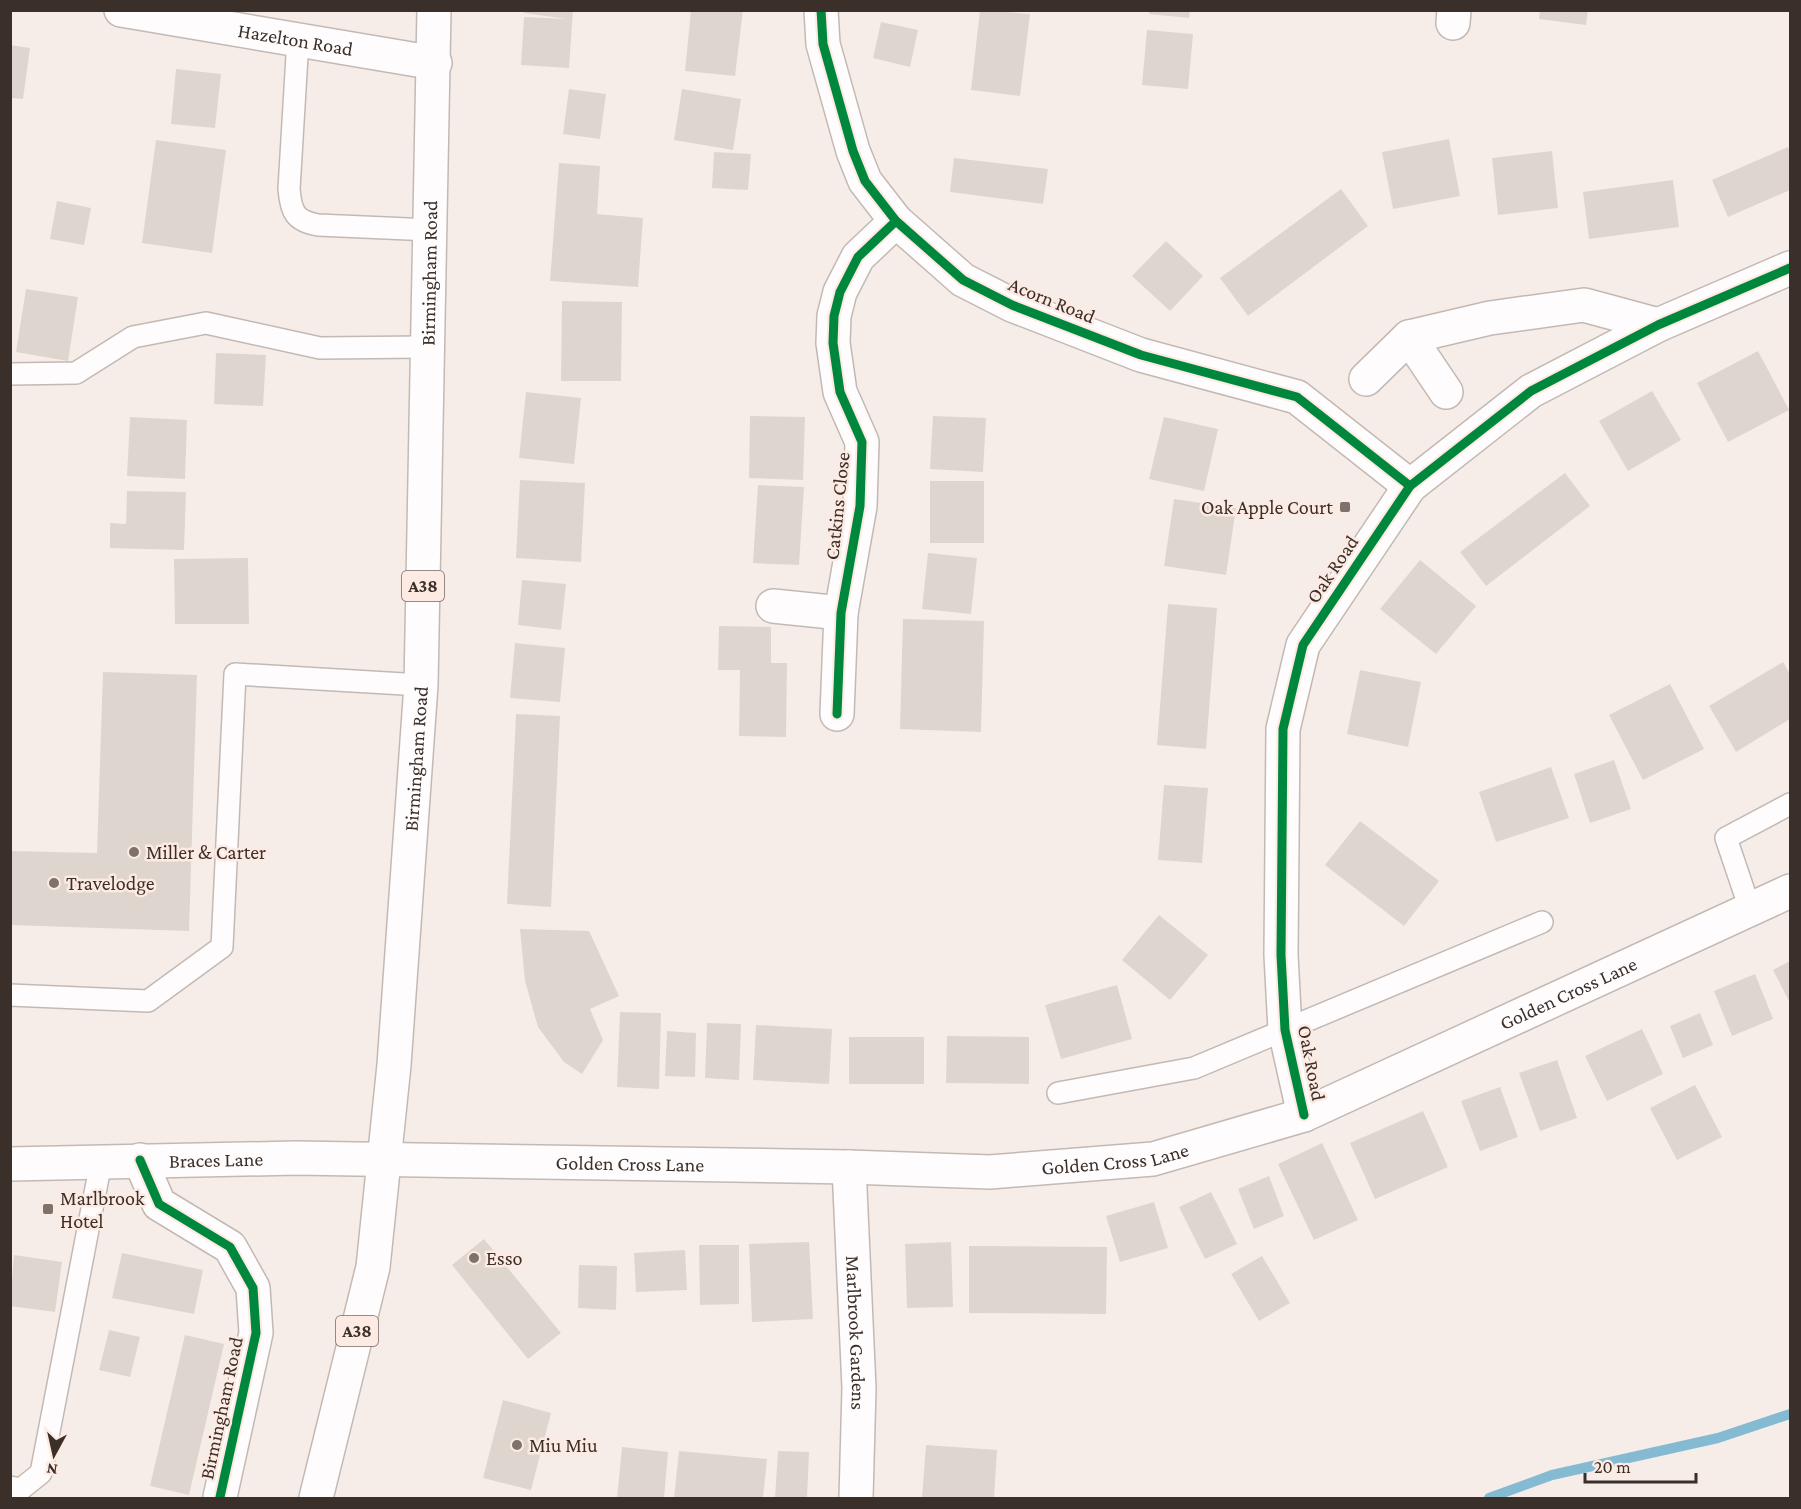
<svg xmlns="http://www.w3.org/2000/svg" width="1801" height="1509" viewBox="0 0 1801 1509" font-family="'Crimson Pro',serif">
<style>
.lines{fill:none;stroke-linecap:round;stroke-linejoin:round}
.stream{stroke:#85bbd2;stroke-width:10}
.building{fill:#ded6ce}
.lane-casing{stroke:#c3b9b4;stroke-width:24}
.street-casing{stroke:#c3b9b4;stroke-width:36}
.secondary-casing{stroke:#c3b9b4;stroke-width:36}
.highway-casing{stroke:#c3b9b4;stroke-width:36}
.lane{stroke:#fefcfc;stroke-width:21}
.street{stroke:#fefcfc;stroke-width:33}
.secondary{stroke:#fefcfc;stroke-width:33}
.highway{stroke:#fefcfc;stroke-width:33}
.cycleway-casing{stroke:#fdeae2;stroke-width:13}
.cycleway{stroke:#00873e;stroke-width:9}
.poi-dot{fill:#7d726c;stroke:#fdeae2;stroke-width:2}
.labels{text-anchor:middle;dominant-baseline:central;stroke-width:5;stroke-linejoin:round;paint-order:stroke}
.shield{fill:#fdeae2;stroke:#756761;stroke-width:1.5}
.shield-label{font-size:18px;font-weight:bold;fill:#3b2f2a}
.street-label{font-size:20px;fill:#3b2f2a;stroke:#fdeae2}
.poi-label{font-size:20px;fill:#3b2f2a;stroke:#fdeae2;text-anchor:start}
</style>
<rect width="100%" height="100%" fill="#f7ede8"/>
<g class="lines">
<path class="stream" d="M 1489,1498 L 1552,1475 L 1718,1438 L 1790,1414"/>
</g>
<g class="building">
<path d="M 524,10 L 573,10 L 569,68 L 521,65 L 524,17 L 567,19 L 524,13 Z"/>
<path d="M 691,10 L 743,10 L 735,76 L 685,71 Z"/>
<path d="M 980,10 L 1030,14 L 1020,96 L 971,90 Z"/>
<path d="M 1149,10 L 1190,10 L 1189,18 L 1149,14 Z"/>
<path d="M 1540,10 L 1588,10 L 1586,25 L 1539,19 Z"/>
<path d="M 881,22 L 918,30 L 910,67 L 873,58 Z"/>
<path d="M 1147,30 L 1193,34 L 1188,89 L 1142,85 Z"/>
<path d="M 10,45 L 30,48 L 23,99 L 10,98 Z"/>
<path d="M 176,69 L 221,74 L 215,128 L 171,124 Z"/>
<path d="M 569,89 L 606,94 L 600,139 L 563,134 Z"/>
<path d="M 682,89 L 741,99 L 733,150 L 674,140 Z"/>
<path d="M 1449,139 L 1460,196 L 1393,209 L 1382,152 Z"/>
<path d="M 156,140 L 226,150 L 212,253 L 142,243 Z"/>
<path d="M 1788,147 L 1790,152 L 1790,190 L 1728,217 L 1712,180 Z"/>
<path d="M 1552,151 L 1558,208 L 1498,215 L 1492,158 Z"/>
<path d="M 714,152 L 751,154 L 748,190 L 712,188 Z"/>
<path d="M 954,158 L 1048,169 L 1043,204 L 950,192 Z"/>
<path d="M 559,163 L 600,166 L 597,214 L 643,218 L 638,287 L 550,281 Z"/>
<path d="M 1673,180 L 1679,227 L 1589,239 L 1583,192 Z"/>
<path d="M 1341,189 L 1368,226 L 1248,316 L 1220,278 Z"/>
<path d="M 57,201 L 91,208 L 84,245 L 50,239 Z"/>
<path d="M 1166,241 L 1203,276 L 1170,311 L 1132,276 Z"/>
<path d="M 26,289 L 78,297 L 68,361 L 16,352 Z"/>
<path d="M 562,301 L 622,302 L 621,381 L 561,381 Z"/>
<path d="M 1758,351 L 1789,410 L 1728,442 L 1697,383 Z"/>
<path d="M 216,353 L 266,355 L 263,406 L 214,404 Z"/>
<path d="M 1652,391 L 1681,440 L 1628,471 L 1599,421 Z"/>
<path d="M 526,392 L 581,398 L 574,464 L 519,458 Z"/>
<path d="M 750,416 L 805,417 L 803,480 L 749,478 Z"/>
<path d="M 933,416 L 986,418 L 983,472 L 930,469 Z"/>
<path d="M 130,417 L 187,420 L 185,479 L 127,476 Z"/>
<path d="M 1164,417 L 1218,429 L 1204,491 L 1149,479 Z"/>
<path d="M 1565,473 L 1590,506 L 1486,586 L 1460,552 Z"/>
<path d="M 520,480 L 585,483 L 581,562 L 516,558 Z"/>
<rect x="930" y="481" width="54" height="62"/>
<path d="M 758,485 L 804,487 L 799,565 L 753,563 Z"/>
<path d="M 127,491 L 186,492 L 184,550 L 110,548 L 110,523 L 126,524 Z"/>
<path d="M 1174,499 L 1236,508 L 1226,575 L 1164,566 Z"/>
<path d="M 928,553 L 977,558 L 971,614 L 922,609 Z"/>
<path d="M 248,558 L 249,624 L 175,624 L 174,559 Z"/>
<path d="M 1420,560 L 1476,606 L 1436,654 L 1380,609 Z"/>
<path d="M 522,580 L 566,584 L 561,630 L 518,625 Z"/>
<path d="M 1168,604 L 1217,608 L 1206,749 L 1157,745 Z"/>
<path d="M 903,619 L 984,621 L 981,732 L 900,729 Z"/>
<path d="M 719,626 L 771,627 L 771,663 L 787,663 L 786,737 L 739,736 L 740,670 L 718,670 Z"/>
<path d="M 515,643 L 565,648 L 560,702 L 510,698 Z"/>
<path d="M 1783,662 L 1790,674 L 1790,719 L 1736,752 L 1709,706 Z"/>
<path d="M 1360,670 L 1421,682 L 1408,747 L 1347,734 Z"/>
<path d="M 103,672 L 197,675 L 189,931 L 10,925 L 10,851 L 97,853 Z"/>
<path d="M 1670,684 L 1704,749 L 1643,780 L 1609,715 Z"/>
<path d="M 516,714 L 560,716 L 551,907 L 507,904 Z"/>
<path d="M 1614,760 L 1631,809 L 1590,823 L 1574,774 Z"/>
<path d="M 1551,767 L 1569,818 L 1496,842 L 1479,792 Z"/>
<path d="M 1164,785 L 1208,788 L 1202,863 L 1158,860 Z"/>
<path d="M 1360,821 L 1439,881 L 1404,926 L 1325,865 Z"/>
<path d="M 1159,915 L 1208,955 L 1170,1000 L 1122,960 Z"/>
<path d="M 520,929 L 589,931 L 619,996 L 590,1009 L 603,1040 L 582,1074 L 564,1062 L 538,1027 L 525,981 Z"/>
<path d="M 1790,961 L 1790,1003 L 1773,970 Z"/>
<path d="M 1755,974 L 1773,1019 L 1732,1036 L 1714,991 Z"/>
<path d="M 1117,985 L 1132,1039 L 1061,1059 L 1045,1005 Z"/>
<path d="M 620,1012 L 661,1013 L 659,1089 L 617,1087 Z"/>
<path d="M 1700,1013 L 1713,1045 L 1683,1058 L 1670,1026 Z"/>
<path d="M 707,1023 L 741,1024 L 739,1080 L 705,1078 Z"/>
<path d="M 756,1025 L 832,1029 L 829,1084 L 753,1080 Z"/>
<path d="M 1642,1029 L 1663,1074 L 1607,1101 L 1585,1056 Z"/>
<path d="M 667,1031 L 696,1033 L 695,1077 L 665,1076 Z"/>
<path d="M 947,1036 L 1029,1037 L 1029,1084 L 946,1083 Z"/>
<rect x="849" y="1037" width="75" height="47"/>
<path d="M 1557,1060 L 1577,1118 L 1540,1131 L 1519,1073 Z"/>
<path d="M 1695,1085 L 1722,1137 L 1677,1160 L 1650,1108 Z"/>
<path d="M 1500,1087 L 1518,1137 L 1480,1151 L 1461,1101 Z"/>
<path d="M 1423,1111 L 1448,1167 L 1375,1199 L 1350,1143 Z"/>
<path d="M 1322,1143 L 1358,1220 L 1314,1240 L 1278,1164 Z"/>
<path d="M 1269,1176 L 1284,1216 L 1254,1229 L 1238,1189 Z"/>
<path d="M 1211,1192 L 1237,1244 L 1205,1259 L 1179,1207 Z"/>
<path d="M 1154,1202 L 1168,1248 L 1120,1262 L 1106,1216 Z"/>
<path d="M 484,1239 L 561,1333 L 528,1359 L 452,1265 Z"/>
<path d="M 809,1242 L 813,1319 L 752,1322 L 749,1244 Z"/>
<path d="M 951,1242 L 953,1307 L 907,1308 L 905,1244 Z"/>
<path d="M 699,1245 L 739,1245 L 739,1304 L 700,1305 Z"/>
<path d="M 969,1246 L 1107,1247 L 1106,1314 L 969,1313 Z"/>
<path d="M 685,1250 L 687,1290 L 636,1292 L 634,1253 Z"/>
<path d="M 122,1253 L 203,1270 L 194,1314 L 112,1298 Z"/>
<path d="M 14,1255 L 62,1262 L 55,1312 L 10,1306 Z"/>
<path d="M 1262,1256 L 1290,1303 L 1259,1321 L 1231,1274 Z"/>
<path d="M 579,1265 L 617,1266 L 616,1310 L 578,1308 Z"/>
<path d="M 109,1330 L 140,1337 L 130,1377 L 99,1370 Z"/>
<path d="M 185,1335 L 224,1344 L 189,1495 L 150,1486 Z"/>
<path d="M 503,1400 L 551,1413 L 531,1490 L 483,1478 Z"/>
<path d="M 926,1445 L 997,1450 L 994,1498 L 922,1498 Z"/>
<path d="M 622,1447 L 668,1452 L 664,1498 L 617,1498 Z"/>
<path d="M 679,1451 L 767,1459 L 763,1498 L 674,1498 Z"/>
<path d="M 778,1451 L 809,1452 L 807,1498 L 775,1498 Z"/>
</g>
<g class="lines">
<defs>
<g id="lane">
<path d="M 298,39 L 289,189 C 291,212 295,221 318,225 L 431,230"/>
<path d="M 10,374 L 76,373 L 133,337 L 206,323 L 320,348 L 427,347"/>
<path d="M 1750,909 L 1726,838 L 1790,804"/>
<path d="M 10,995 L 148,1001 L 222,947 L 235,674 L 421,685"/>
<path d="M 1058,1093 L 1194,1068 L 1542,922"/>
<path d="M 10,1487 L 21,1489 L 41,1473 L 101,1162"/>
</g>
<g id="street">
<path id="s1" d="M 121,10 L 435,63"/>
<path d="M 821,10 L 823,44 L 853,151 L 865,181 L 896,221 L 963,280 L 1012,305 L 1141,355 L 1297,397 L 1410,486"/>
<path d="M 1453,23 L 1454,10"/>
<path d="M 1409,337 L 1446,392"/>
<path d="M 1366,379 L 1409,337 L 1490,318 L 1584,305 L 1658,325"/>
<path d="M 773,606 L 841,613"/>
<path d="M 837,714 L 841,613 L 860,506 L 862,442 L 840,392 L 833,343 L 834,316 L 840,292 L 858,257 L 896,221"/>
<path d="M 1304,1115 L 1285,1030 L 1281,955 L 1283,729 L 1303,645 L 1410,486 L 1531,391 L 1658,325 L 1790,268"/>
<path d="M 140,1160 L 159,1204 L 230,1247 L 253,1288 L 256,1333 L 220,1497"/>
<path id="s2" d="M 849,1167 L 859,1388 L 856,1498"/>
</g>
<g id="secondary">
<path id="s3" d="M 10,1164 L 296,1158 L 849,1167 L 990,1172 L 1153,1159 L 1304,1115 L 1790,891"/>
</g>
<g id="highway">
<path id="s4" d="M 316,1498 L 373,1267 L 394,1065 L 421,685 L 434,10"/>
</g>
</defs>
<use href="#lane" class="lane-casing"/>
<use href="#street" class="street-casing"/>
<use href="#secondary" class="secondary-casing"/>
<use href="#highway" class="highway-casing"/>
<use href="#lane" class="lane"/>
<use href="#street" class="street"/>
<use href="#secondary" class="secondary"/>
<use href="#highway" class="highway"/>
<defs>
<g id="cycleway">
<path d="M 821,10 L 823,44 L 853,151 L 865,181 L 896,221 L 963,280 L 1012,305 L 1141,355 L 1297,397 L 1410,486"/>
<path d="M 837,714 L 841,613 L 860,506 L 862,442 L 840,392 L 833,343 L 834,316 L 840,292 L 858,257 L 896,221"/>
<path d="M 1304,1115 L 1285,1030 L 1281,955 L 1283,729 L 1303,645 L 1410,486 L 1531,391 L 1658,325 L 1790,268"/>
<path d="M 140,1160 L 159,1204 L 230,1247 L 253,1288 L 256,1333 L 220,1497"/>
</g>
</defs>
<use href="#cycleway" class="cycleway-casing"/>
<use href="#cycleway" class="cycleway"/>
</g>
<g class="poi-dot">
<rect x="1339" y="501" width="12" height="12" rx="3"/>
<circle cx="134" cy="852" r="6"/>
<circle cx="54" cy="883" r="6"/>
<rect x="42" y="1203" width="12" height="12" rx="3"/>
<circle cx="474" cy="1258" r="6"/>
<circle cx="517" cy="1445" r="6"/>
</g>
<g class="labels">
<g class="shield">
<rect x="402" y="571" width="42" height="30" rx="4.5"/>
<rect x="336" y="1316" width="42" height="30" rx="4.5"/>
</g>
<g class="shield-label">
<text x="423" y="586">A38</text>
<text x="357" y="1331">A38</text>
</g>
<g class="street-label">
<text stroke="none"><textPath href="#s1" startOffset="177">Hazelton Road</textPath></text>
<text stroke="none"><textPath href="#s4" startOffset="1234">Birmingham Road</textPath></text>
<text transform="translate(1052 300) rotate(22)">Acorn Road</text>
<text transform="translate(837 506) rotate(-84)">Catkins Close</text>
<text transform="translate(1332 569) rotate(-56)">Oak Road</text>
<text stroke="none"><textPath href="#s4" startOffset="748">Birmingham Road</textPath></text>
<text stroke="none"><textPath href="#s3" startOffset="1592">Golden Cross Lane</textPath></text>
<text transform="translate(1312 1063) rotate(79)">Oak Road</text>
<text stroke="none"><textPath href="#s3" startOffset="1106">Golden Cross Lane</textPath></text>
<text stroke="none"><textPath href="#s3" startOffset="206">Braces Lane</textPath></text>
<text stroke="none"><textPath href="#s3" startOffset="620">Golden Cross Lane</textPath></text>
<text stroke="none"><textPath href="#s2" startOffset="166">Marlbrook Gardens</textPath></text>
<text transform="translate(221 1408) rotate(-78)">Birmingham Road</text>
</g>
<g class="poi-label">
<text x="1333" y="507" text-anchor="end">Oak Apple Court</text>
<text x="146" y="852">Miller &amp; Carter</text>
<text x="66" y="883">Travelodge</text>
<text x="60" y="1198">Marlbrook<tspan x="60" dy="23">Hotel</tspan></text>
<text x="486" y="1258">Esso</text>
<text x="529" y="1445">Miu Miu</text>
</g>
</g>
<rect width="1801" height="1509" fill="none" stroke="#3b2f2a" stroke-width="24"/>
<g transform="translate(54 1455) rotate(188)" stroke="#fdeae2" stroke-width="4.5" paint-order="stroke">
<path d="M0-4.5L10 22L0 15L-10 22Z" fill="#3b2f2a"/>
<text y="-9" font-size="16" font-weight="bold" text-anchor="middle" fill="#3b2f2a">N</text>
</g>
<path d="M1585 1473v9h111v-9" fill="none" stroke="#3b2f2a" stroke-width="3"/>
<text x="1594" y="1473" font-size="18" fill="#3b2f2a" stroke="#fdeae2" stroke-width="4.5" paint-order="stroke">20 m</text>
</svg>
